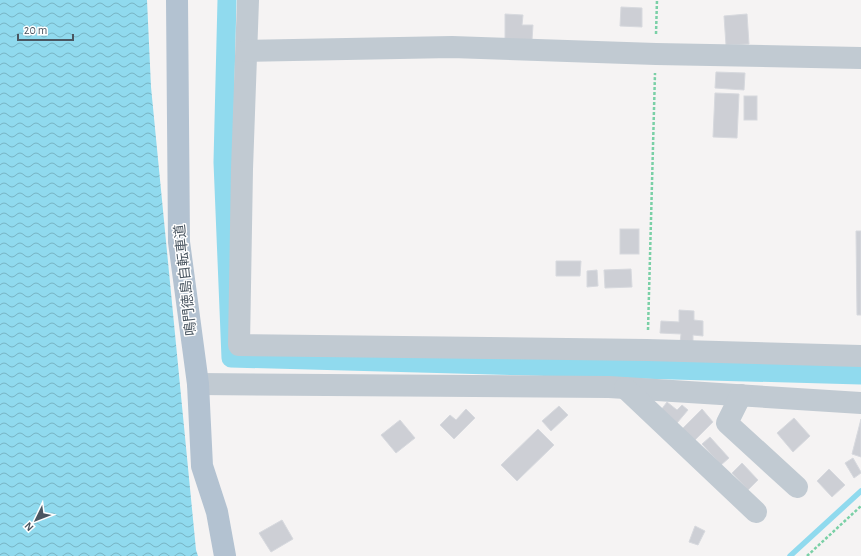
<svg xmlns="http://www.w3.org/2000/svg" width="861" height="556" viewBox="0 0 861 556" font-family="'Alegreya Sans','Noto Sans JP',sans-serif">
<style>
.water{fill:url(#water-waves)}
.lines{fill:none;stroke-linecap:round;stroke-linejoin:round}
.stream{stroke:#90daee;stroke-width:5.5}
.canal{stroke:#90daee;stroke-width:19}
.building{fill:#cdcfd5;stroke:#d7d9de}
.path{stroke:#7ad0a6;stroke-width:2.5;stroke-dasharray:3 2;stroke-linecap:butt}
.minor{stroke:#c1cad2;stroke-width:22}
.major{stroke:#b3c2d1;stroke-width:22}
.labels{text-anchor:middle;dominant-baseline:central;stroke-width:3;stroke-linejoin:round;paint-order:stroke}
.street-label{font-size:14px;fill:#4a5661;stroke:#fff}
</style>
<defs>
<pattern id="water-waves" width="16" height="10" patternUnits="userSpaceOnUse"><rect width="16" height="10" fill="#90daee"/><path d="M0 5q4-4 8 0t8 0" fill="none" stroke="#78b4c4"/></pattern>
</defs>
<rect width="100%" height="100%" fill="#f5f3f3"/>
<path class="water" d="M 0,0 L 147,0 L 151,87 L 196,550 L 198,556 L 0,556 Z"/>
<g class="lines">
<path class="stream" d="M 790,556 L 861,491"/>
<path class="canal" d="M 227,0 L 223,162 L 231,358 L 861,375"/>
</g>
<g class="building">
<path d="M 621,7 L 642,8 L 642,27 L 620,26 Z"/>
<path d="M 505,14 L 523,15 L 522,25 L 533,25 L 532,40 L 505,40 Z"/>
<path d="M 747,14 L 749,44 L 726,45 L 724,16 Z"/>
<path d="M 716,72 L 745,73 L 744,90 L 715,88 Z"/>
<path d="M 715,93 L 739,94 L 737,138 L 713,137 Z"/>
<rect x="744" y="96" width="13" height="24"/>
<rect x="620" y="229" width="19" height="25"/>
<path d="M 856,231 L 861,231 L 861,315 L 857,315 Z"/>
<path d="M 556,261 L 581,261 L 580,276 L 556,276 Z"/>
<path d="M 631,269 L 632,287 L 605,288 L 604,270 Z"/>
<path d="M 597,270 L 598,286 L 587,287 L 587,271 Z"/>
<path d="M 679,310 L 694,311 L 694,320 L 703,321 L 703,336 L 693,335 L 693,344 L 680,343 L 681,334 L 660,333 L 661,321 L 679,322 Z"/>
<path d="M 667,402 L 677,410 L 682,405 L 688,410 L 677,423 L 661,410 Z"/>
<path d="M 559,406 L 568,415 L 551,431 L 542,421 Z"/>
<path d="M 466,409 L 475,418 L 454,439 L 440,425 L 450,415 L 456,420 Z"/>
<path d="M 702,409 L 713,422 L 694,441 L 682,429 Z"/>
<path d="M 794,418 L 810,436 L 793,452 L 777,433 Z"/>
<path d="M 861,419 L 861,457 L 852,454 Z"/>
<path d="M 400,420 L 415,438 L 396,453 L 381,435 Z"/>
<path d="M 538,429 L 554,445 L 517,481 L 501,465 Z"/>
<path d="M 710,437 L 729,458 L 721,465 L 702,444 Z"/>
<path d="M 853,458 L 861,472 L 861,473 L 854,478 L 845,463 Z"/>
<path d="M 742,463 L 758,480 L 748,490 L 732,473 Z"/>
<path d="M 829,469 L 845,485 L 832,497 L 817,481 Z"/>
<path d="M 282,520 L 293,539 L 271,552 L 259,533 Z"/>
<path d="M 695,526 L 705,531 L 698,545 L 689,542 Z"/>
</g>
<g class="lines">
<g class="path">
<path d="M 656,34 L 657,0"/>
<path d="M 648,330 L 655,73"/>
<path d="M 807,556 L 861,506"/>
</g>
<g class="minor">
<path d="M 248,0 L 242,169 L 239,345 L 647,350 L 861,356"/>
<path d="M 247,51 L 452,47 L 656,54 L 861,58"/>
<path d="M 198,384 L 609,387 L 861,403"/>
<path d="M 625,388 L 756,512"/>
<path d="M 741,395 L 727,423 L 797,487"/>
</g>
<path class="major" d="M 177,0 L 179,242 L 198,384 L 202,466 L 217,512 L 225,556"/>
</g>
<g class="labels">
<g class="street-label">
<text transform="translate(186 280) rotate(-96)">鳴門徳島自転車道</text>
</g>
</g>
<g transform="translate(36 520) rotate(227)" stroke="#ffffff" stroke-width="3" paint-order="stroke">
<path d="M0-3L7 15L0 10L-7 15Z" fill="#4a5661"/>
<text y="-6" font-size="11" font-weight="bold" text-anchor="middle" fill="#4a5661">N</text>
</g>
<path d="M18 34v6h55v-6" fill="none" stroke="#4a5661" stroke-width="2"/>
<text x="24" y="34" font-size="12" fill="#4a5661" stroke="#ffffff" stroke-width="3" paint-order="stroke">20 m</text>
</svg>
